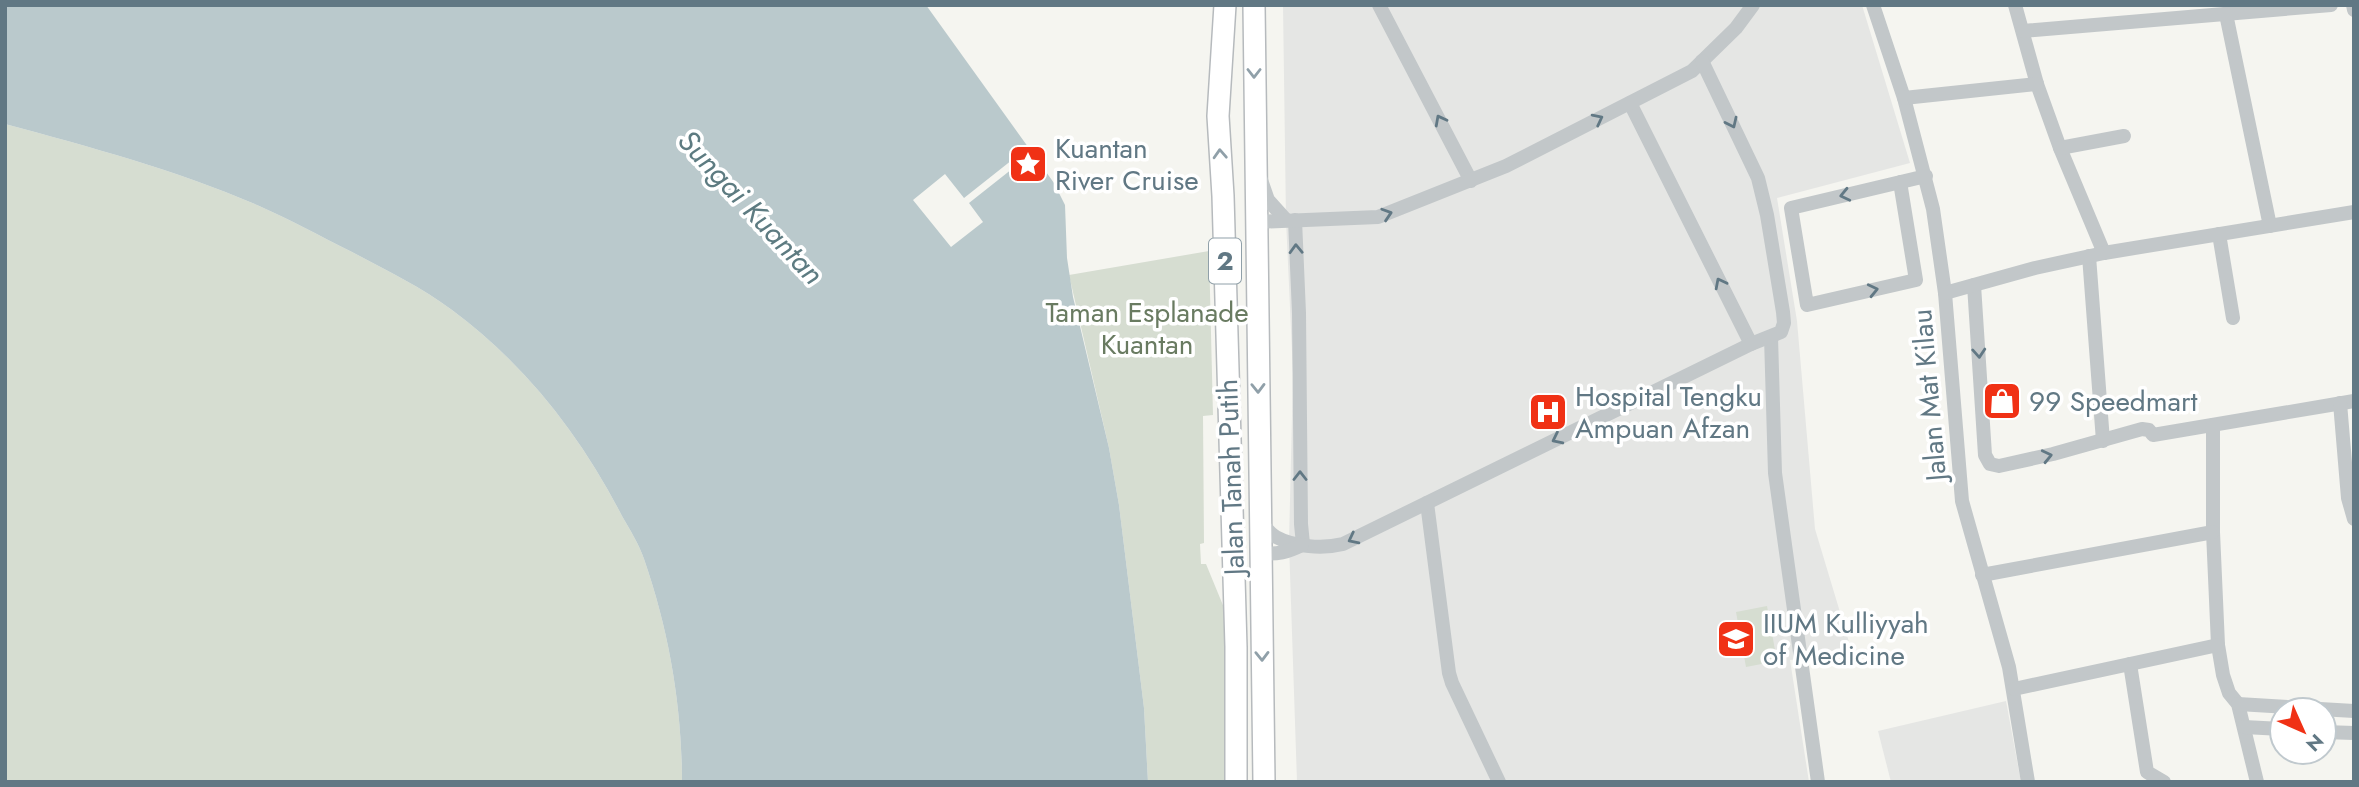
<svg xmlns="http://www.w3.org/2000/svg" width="2359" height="787" viewBox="0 0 2359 787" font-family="Jost,sans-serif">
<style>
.built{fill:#e5e6e4}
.green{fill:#d6ddd1}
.water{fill:#bac9cc}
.pier{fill:#f5f5f0}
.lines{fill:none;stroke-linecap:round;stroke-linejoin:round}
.highway-casing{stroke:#b6babd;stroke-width:24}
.minor{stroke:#c2c7c9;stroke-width:14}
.highway{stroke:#fff;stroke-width:21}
.oneway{stroke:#90a0a9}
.oneway2{stroke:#617884}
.labels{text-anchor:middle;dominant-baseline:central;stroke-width:7;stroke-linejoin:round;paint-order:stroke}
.shield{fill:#fff;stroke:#90a0a9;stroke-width:2}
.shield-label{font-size:26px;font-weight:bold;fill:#617884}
.poi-label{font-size:28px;fill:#617884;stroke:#fff;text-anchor:start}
.park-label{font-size:28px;fill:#697b61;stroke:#fff}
.street-label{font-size:28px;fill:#617884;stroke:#fff}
.water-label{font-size:30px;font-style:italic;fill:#5d7b81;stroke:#fff}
</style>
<rect width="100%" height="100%" fill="#f5f5f0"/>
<g class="built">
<path d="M 1283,5 L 1862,5 L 1910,163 L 1777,198 L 1797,321 L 1815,529 L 1852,652 L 1790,660 L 1809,782 L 1297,782 L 1289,543 L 1293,373 L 1286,220 Z"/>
<path d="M 2006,701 L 2021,782 L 1891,782 L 1878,731 Z"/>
</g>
<g class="green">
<path d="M 5,124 C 90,147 176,170 257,205 C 289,219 320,236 352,252 C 386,270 421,287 452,310 C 525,364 581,436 622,516 C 630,530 639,544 644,559 C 669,631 682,706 682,782 L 5,782 Z"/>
<path d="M 1209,251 L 1213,415 L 1203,416 L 1204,543 L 1200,544 L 1201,564 L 1206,564 L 1227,615 L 1229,782 L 1148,782 L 1144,708 L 1119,505 L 1109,448 L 1069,275 Z"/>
<path d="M 1767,606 L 1777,661 L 1746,667 L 1736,612 Z"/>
</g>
<path class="water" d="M 5,5 L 926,5 L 1054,183 L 1065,205 L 1067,258 L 1073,297 L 1109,448 L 1119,505 L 1144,708 L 1148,782 L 682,782 C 682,706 669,631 644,559 C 639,544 630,530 622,516 C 581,436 525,364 452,310 C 421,287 386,270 352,252 C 320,236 289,219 257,205 C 176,170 90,147 5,124 Z"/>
<path class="pier" d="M 1031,145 L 1036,150 L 969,203 L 983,222 L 951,247 L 913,200 L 945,174 L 964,198 Z"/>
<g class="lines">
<defs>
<g id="highway">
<path d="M 1225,5 L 1218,116 L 1223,196 L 1236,647 L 1236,782"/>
<path d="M 1254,5 L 1264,782"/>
</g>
</defs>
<use href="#highway" class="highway-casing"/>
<g class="minor">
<path d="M 1379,5 L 1471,181"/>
<path d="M 1873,5 L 1904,98 L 1933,209 L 1945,293 L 1962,501 L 2009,667 L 2028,782"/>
<path d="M 2015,5 L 2037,84 L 2060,148 L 2104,253"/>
<path d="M 2353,5 L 2354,10"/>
<path d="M 2226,14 L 2270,226"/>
<path d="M 2023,31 L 2331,5"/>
<path d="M 1904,98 L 2037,84"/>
<path d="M 1630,103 L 1751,344"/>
<path d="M 2060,148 L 2124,136"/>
<path d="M 1261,180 L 1268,200 L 1286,220"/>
<path d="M 1900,182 L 1916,280 L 1807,305 L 1791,208 L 1926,176"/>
<path d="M 1295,220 L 1299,313 L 1301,524 L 1303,544"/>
<path d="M 1256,222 L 1378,217 L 1506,166 L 1692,71 L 1736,28 L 1753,5"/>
<path d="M 2219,234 L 2233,318"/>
<path d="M 2089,256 L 2103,441"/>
<path d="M 1974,285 L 1985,455 L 1990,464 L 1999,466 L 2053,454 L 2142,429 L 2149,430 L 2153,435 L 2354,401"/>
<path d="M 1945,293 L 2035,268 L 2104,253 L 2354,212"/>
<path d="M 1771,337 L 1775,473 L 1818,782"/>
<path d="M 2340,403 L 2348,498 L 2354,519"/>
<path d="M 2213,425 L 2213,532 L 2218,645 L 2223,675 L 2229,693 L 2238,704 L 2257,782"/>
<path d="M 1427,503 L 1449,673 L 1452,683 L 1499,782"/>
<path d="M 1261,522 C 1265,527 1270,534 1276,537 C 1294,547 1323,549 1343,544 L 1751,344 L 1781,332 L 1784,323 L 1783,312 L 1767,215 L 1758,178 L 1702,61"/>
<path d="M 1261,553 C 1277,555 1288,552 1302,545"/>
<path d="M 1982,575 L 2213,532"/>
<path d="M 2130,664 L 2147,772 L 2164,782"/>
<path d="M 2014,689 L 2218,645"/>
<path d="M 2238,704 L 2354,711"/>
<path d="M 2244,727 L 2282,729"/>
<path d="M 2324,732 L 2354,733"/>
</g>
<use href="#highway" class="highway"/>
</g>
<defs><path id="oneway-chevron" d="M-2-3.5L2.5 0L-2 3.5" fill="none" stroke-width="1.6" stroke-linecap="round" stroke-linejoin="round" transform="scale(1.75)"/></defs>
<g class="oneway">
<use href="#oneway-chevron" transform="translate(1254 73) rotate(90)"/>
<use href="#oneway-chevron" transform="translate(1220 154) rotate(-93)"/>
<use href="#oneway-chevron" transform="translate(1258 388) rotate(89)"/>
<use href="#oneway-chevron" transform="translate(1262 656) rotate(89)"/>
</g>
<g class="oneway2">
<use href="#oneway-chevron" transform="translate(1598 119) rotate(-27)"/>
<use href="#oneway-chevron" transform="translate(1440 120) rotate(-118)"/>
<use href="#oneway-chevron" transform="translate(1732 123) rotate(65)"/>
<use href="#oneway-chevron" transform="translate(1845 195) rotate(167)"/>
<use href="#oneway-chevron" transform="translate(1387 214) rotate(-18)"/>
<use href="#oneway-chevron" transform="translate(1296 249) rotate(-92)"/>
<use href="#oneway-chevron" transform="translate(1720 283) rotate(-117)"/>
<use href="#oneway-chevron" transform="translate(1873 290) rotate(-13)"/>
<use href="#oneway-chevron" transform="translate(1979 353) rotate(86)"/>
<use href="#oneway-chevron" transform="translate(1557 439) rotate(154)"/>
<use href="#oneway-chevron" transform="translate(2047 456) rotate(-13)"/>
<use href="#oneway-chevron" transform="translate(1300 476) rotate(-90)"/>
<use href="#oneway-chevron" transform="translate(1353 539) rotate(153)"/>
</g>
<defs>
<symbol id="sight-square" viewBox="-11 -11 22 22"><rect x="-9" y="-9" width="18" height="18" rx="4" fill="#f03115" stroke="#fff"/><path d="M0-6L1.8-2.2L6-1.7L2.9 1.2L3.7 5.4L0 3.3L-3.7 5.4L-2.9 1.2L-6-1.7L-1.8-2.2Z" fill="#fff"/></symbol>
<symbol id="shop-square" viewBox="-11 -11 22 22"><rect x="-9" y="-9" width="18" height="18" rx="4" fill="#f03115" stroke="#fff"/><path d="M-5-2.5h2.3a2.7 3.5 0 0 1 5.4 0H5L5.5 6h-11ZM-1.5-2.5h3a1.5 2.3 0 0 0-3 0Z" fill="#fff"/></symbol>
<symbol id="hospital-square" viewBox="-11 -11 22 22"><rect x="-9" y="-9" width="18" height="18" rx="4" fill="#f03115" stroke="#fff"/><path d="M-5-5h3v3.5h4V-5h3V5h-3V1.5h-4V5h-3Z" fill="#fff"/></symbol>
<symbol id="university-square" viewBox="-11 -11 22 22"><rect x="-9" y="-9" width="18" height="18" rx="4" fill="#f03115" stroke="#fff"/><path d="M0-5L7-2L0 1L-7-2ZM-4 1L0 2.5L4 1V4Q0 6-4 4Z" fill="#fff"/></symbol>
</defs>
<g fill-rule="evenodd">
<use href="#sight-square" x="1006" y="142" width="44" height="44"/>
<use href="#shop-square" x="1980" y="379" width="44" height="44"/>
<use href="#hospital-square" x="1526" y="390" width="44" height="44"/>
<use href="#university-square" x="1714" y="617" width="44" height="44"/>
</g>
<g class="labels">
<rect class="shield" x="1209" y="238.5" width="32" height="45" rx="5"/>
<g class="shield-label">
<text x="1225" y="261">2</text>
</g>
<g class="poi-label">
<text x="1055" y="148">Kuantan<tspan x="1055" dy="32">River Cruise</tspan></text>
<text x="1575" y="396">Hospital Tengku<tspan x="1575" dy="32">Ampuan Afzan</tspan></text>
<text x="2029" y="401">99 Speedmart</text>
<text x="1763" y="623">IIUM Kulliyyah<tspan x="1763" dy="32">of Medicine</tspan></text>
</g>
<g class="park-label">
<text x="1147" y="312">Taman Esplanade<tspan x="1147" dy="32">Kuantan</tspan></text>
</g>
<g class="street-label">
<text transform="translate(1929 395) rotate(-95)">Jalan Mat Kilau</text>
<text transform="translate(1231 477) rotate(-92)">Jalan Tanah Putih</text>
</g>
<g class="water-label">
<text transform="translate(751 207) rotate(47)">Sungai Kuantan</text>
</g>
</g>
<rect width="2359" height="787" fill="none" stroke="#617884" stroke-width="14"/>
<g transform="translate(2303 731) rotate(135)"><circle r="33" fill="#ffffff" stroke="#c0c9ce" stroke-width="2"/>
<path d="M0-5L12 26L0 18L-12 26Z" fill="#f03115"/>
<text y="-10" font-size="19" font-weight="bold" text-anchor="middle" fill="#617884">N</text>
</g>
</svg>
